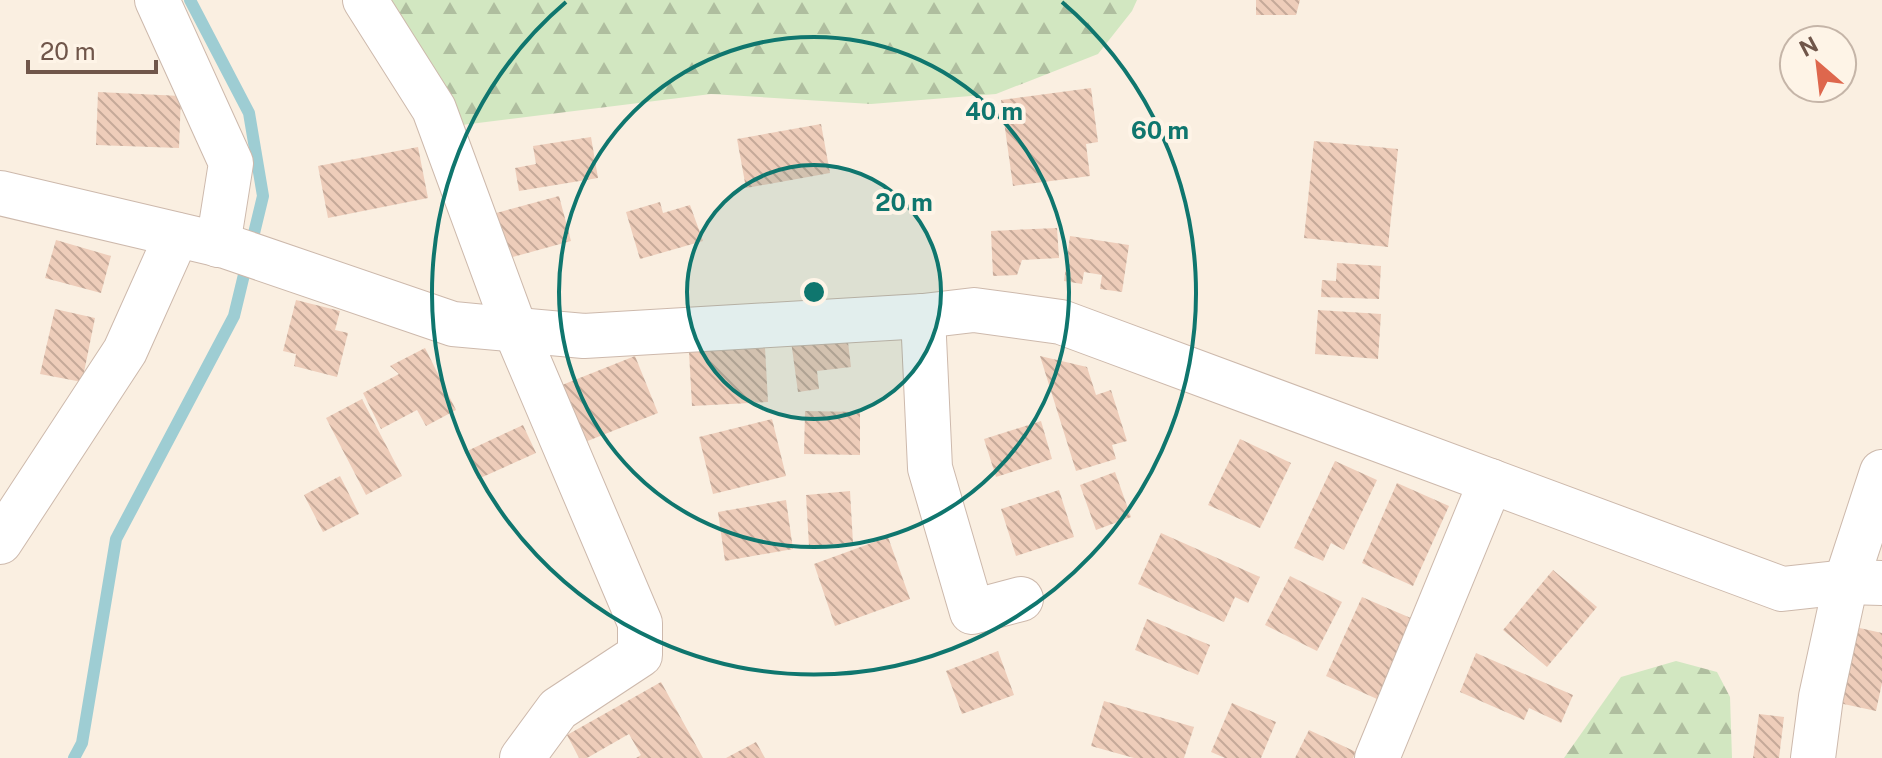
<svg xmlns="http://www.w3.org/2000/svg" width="1882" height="758" viewBox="0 0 1882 758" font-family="'Public Sans',sans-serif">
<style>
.forest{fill:url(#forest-firs)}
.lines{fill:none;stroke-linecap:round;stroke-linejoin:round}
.stream{stroke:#9ecdd3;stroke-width:12}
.building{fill:url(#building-back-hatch)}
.minor-casing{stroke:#cdb9ac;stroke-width:46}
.minor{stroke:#fff;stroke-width:44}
.ring{fill:none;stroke:#0f766e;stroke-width:4}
.centre{fill:#0f766e;stroke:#fef4e7;stroke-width:4}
.ring-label{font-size:24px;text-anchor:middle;font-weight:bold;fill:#0f766e;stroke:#fef4e7;stroke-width:8;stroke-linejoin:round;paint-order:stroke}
</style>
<defs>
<pattern id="forest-firs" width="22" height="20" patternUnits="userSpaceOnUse" patternTransform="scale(2)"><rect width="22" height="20" fill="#d2e7c1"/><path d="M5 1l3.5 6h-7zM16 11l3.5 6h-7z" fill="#afbe9f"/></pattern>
<pattern id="building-back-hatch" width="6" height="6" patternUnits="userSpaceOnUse" patternTransform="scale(2)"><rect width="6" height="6" fill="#eecdba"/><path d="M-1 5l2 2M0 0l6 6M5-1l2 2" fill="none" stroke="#c5a999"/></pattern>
</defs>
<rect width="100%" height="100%" fill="#faefe1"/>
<g class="forest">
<path d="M 354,0 L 1137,0 L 1132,11 L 1098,54 L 996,94 L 871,104 L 711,94 L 446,127 Z"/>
<path d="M 1676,661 L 1717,672 L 1730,697 L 1732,758 L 1564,758 L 1621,677 Z"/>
</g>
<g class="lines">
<path class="stream" d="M 74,758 L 82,743 L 116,539 L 234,316 L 263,196 L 249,113 L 190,0"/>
</g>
<g class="building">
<path d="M 1256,0 L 1300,0 L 1296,15 L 1256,15 Z"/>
<path d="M 1091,88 L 1098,142 L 1086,144 L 1090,176 L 1013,186 L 1001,100 Z"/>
<path d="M 98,92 L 181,96 L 179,148 L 96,145 Z"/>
<path d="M 821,124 L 830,173 L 746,188 L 737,139 Z"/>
<path d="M 591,137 L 598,178 L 519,191 L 515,168 L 536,164 L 533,146 Z"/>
<path d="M 1314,141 L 1398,149 L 1388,247 L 1304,238 Z"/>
<path d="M 418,147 L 428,198 L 328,218 L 318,166 Z"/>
<path d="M 559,196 L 571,241 L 502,260 L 489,215 Z"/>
<path d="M 660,202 L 663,213 L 690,205 L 703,241 L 640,259 L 626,212 Z"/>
<path d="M 1057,228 L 1059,258 L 1022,260 L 1017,275 L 993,276 L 991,231 Z"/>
<path d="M 1070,236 L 1129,245 L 1122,292 L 1100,289 L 1102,275 L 1084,272 L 1082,284 L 1064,281 Z"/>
<path d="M 56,240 L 111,256 L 101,293 L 45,278 Z"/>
<path d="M 1337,263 L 1381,266 L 1379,299 L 1321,297 L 1322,280 L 1336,281 Z"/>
<path d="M 296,300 L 340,311 L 335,330 L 348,333 L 337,377 L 294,366 L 296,354 L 283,351 Z"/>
<path d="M 55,309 L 95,318 L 82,382 L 40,374 Z"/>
<path d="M 1318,310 L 1381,314 L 1378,359 L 1315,354 Z"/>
<path d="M 847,334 L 851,367 L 817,371 L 819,389 L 798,392 L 791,341 Z"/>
<path d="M 425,348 L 456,410 L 426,426 L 417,410 L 381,429 L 363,393 L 399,374 L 390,366 Z"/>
<path d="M 765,348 L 768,402 L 692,406 L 689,352 Z"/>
<path d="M 635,356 L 658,413 L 585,442 L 562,385 Z"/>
<path d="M 1040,356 L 1087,367 L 1096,395 L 1111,390 L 1127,441 L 1112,445 L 1116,459 L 1076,471 Z"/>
<path d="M 362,399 L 402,476 L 366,495 L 326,418 Z"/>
<path d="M 805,411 L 860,412 L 860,455 L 804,454 Z"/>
<path d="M 772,419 L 786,476 L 713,494 L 699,437 Z"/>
<path d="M 1041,421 L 1052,459 L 996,477 L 984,439 Z"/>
<path d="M 523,425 L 536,453 L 478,479 L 465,452 Z"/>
<path d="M 1240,439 L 1291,463 L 1260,528 L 1208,505 Z"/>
<path d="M 1335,461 L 1377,480 L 1344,550 L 1331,543 L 1323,561 L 1294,548 Z"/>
<path d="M 1115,472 L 1131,517 L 1096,530 L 1080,485 Z"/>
<path d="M 340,476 L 359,514 L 323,532 L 304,495 Z"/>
<path d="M 1397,483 L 1449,506 L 1413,586 L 1362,563 Z"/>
<path d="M 1059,490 L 1074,537 L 1016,556 L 1001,509 Z"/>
<path d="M 850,491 L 853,543 L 809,546 L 806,495 Z"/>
<path d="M 786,500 L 793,549 L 725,561 L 718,512 Z"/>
<path d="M 1161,533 L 1260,577 L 1248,603 L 1235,597 L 1224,622 L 1138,584 Z"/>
<path d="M 888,537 L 910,599 L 835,626 L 814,564 Z"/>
<path d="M 1553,570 L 1597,607 L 1547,667 L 1503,630 Z"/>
<path d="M 1290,576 L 1342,602 L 1317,651 L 1265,625 Z"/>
<path d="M 1362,597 L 1413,619 L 1377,699 L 1326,676 Z"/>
<path d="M 1147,619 L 1210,645 L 1198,675 L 1135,650 Z"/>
<path d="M 1855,627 L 1882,633 L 1882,683 L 1876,711 L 1839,703 Z"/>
<path d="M 998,651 L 1014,695 L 962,714 L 946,671 Z"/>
<path d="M 1476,653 L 1573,695 L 1561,723 L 1529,708 L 1524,720 L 1460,692 Z"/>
<path d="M 661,682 L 703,758 L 636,758 L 641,755 L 629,734 L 587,758 L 579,758 L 567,735 Z"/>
<path d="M 1104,701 L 1194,727 L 1184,758 L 1134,758 L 1091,746 Z"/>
<path d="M 1232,703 L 1276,722 L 1261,758 L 1225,758 L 1211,752 Z"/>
<path d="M 1759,714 L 1784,717 L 1779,758 L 1753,758 Z"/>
<path d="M 1309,730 L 1356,752 L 1353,758 L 1295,758 Z"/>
<path d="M 756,742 L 765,758 L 726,758 Z"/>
</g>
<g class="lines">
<defs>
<g id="minor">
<path d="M 157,0 L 231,163 L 218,245"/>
<path d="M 365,0 L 434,109 L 515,329 L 640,623 L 640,655 L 558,709 L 522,758"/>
<path d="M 0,193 L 225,246 L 453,324 L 584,336 L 923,316 L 974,310 L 1061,322 L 1782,589 L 1846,582 L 1882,583"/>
<path d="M 923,316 L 930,468 L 972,612 L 1021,599"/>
<path d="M 0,542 L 125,351 L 177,235"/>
<path d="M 1377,758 L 1491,481"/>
<path d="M 1813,758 L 1821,697 L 1846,582 L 1882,472"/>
</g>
</defs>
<use href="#minor" class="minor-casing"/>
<use href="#minor" class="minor"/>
</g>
<circle cx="814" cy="292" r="127" fill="#0f766e" fill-opacity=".12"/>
<g class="ring">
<circle cx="814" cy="292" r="127"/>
<circle cx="814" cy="292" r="255"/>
<path d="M1062 2A382 382 0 1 1 566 2"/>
</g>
<circle cx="814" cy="292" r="12" class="centre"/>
<g class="ring-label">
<text x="994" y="120">40 m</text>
<text x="1160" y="139">60 m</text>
<text x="904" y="211">20 m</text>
</g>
<g transform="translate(1818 64) rotate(332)"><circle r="38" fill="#fef4e7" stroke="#c5b5a8" stroke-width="2"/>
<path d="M0-6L14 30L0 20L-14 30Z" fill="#de674d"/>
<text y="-12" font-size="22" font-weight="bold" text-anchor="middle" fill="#70564a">N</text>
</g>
<path d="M28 60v12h128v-12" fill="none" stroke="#70564a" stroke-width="4"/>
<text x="40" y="60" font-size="24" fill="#70564a" stroke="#fef4e7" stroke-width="6" paint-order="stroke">20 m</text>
</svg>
